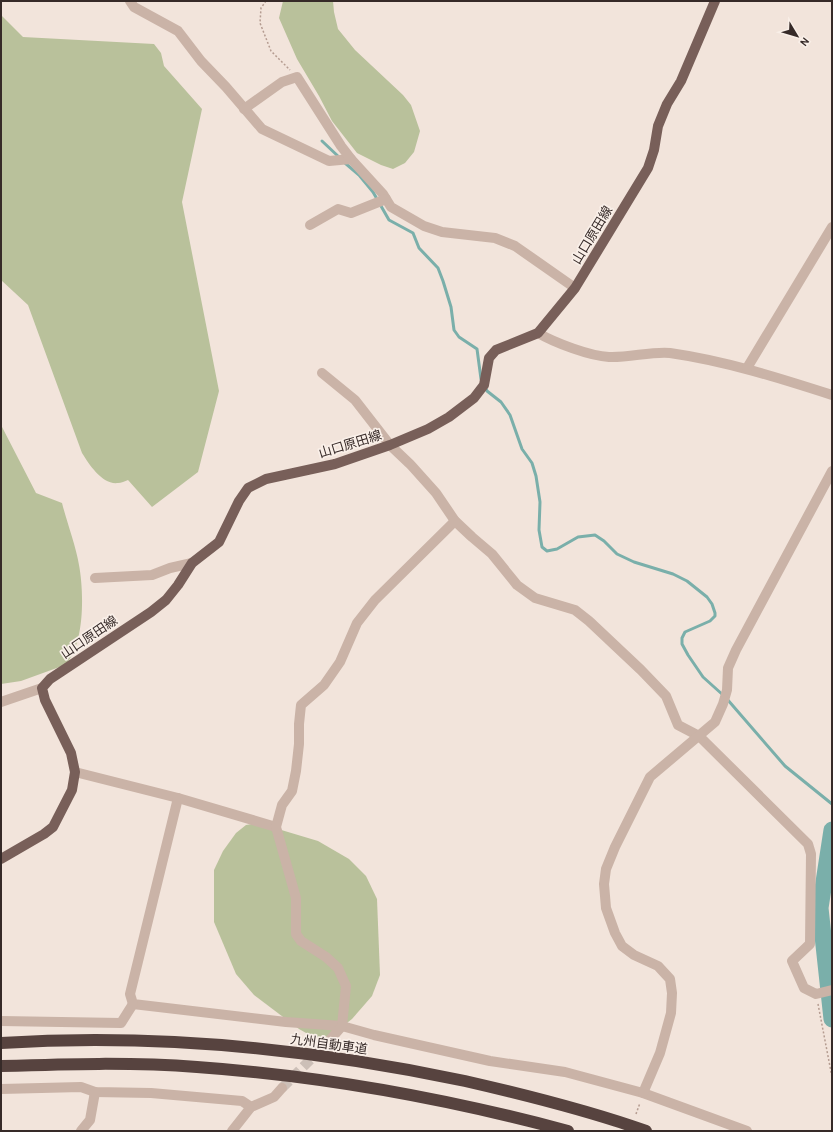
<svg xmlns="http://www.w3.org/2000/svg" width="833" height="1132" viewBox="0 0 833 1132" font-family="Karla,'Noto Sans JP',sans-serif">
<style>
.green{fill:#b9c19b}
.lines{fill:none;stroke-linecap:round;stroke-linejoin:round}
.stream{stroke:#7aafaa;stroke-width:3}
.river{stroke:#7aafaa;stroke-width:17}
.minor-tunnel{stroke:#ccbfb7;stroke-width:10;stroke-dasharray:10 5;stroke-linecap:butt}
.path{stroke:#b59c91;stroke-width:1.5;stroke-dasharray:2 2;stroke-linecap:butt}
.minor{stroke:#cab3a7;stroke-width:10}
.major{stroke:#785f59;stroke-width:10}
.highway{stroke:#57433f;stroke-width:12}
.labels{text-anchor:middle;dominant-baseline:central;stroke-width:3.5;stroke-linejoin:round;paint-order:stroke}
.street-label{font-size:13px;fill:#362a28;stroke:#f9efe8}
</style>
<rect width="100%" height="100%" fill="#f2e4db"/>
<g class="green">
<path d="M 283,1 L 333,1 L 334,12 L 338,29 L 355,50 L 403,95 L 411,105 L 420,131 L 414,152 L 405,163 L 393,169 L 381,165 L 357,153 L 332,121 L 319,96 L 297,59 L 279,18 Z"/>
<path d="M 1,15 L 23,37 L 154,44 L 161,53 L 164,66 L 202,109 L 182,202 L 219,391 L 198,472 L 152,507 L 128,480 C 125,481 121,483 118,483 C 102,485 89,464 82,453 L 28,305 L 1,280 Z"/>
<path d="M 1,425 L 36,493 L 62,503 C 67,523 76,546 79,565 C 84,592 85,645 65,665 L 21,681 L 1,684 Z"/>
<path d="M 258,823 L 318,841 L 349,859 L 366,876 L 377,899 L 380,975 L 372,996 L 352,1019 L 330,1036 L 315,1038 L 299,1029 L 254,995 L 236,974 L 214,922 L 214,870 L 223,851 L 236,833 L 246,825 Z"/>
</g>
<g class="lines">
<g class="stream">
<path d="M 322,141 L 340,158"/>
<path d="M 345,163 L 359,175 L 373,192 L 389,220 L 413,233 L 419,248 L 438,268 L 443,281 L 451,307 L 454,330 L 459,337 L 477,349 L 481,379"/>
<path d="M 485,387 L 487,391 L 501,402 L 510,415 L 522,449 L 532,463 L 536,476 L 540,502 L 539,530 L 542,547 L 547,551 L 557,549 L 578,537 L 595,535 L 604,541 L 617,554 L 634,562 L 673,574 L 687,581 L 707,597 L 712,604 L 715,613 L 715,616 L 710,621 L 685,632 L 682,638 L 682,644 L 688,655 L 703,677 L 723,695"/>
<path d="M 727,699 L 785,766 L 832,804"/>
</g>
<path class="river" d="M 832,830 L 820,908 L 832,1019"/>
<path class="minor-tunnel" d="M 282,1088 L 329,1041"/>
<g class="path">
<path d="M 266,1 L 261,8 L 260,23 L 271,51 L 290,70"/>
<path d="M 818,1004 L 832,1077"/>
<path d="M 636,1114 L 640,1103"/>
</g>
<g class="minor">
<path d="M 130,1 L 134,7 L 178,31 L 201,61 L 226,87 L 262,129 L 329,161 L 351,159"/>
<path d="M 244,109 L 282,82 L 297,77 L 341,146 L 351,159 L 383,194 L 391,207 L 424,226 L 442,232 L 495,238 L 515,246 L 575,288"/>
<path d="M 310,225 L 338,209 L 351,213 L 386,199"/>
<path d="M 538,333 C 555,343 590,356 609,357 C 628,358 653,351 670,353 C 726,361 779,378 832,395"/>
<path d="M 747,368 L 832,227"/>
<path d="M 322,373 L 355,400 L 390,445 L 410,464 L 436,493 L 455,521 L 472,537 L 492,554 L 517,585 L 535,598 L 575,610 L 589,621 L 641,670 L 666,696 L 678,725 L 699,736 L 808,844 L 811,854 L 810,944 L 792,961 L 804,988 L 816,994 L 832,990"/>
<path d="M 95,578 L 152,575 L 170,568 L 192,563"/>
<path d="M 1,702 L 42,688"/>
<path d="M 75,772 L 178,798 L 276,827"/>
<path d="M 178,798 L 130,994 L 133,1004 L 286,1022 L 342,1026 L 374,1035 L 490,1061 L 565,1072 L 643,1093 L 747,1131"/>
<path d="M 1,1021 L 121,1023 L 133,1004"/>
<path d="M 329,1041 L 342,1026 L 346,986 L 338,968 L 326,957 L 301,941 L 296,934 L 296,898 L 276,827 L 282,805 L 292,791 L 296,771 L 299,744 L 299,724 L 301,705 L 324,685 L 340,662 L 357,623 L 375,600 L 455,521"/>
<path d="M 1,1089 L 81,1087 L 95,1092 L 151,1093 L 242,1101 L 251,1107"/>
<path d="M 643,1093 L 660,1053 L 671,1013 L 672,993 L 670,979 L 658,966 L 634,955 L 622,946 L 615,933 L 606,908 L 604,884 L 606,869 L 615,847 L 650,777 L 715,722 L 723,704 L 727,690 L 728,668 L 736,650 L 832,471"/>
<path d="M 81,1131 L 90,1120 L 95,1092"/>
<path d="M 232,1131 L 251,1107 L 274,1097 L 282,1088"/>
</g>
<path class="major" d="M 1,859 L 44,834 L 53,827 L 72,790 L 75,772 L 71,753 L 45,700 L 42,688 L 50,679 L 151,612 L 166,600 L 178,585 L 192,563 L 219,542 L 239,501 L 248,488 L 266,479 L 335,464 L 390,445 L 428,429 L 449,417 L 474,398 L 484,385 L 489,358 L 496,350 L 538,333 L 575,288 L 648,168 L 654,150 L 658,126 L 667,104 L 681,81 L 715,1"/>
<g class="highway">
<path d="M 1,1043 C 156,1033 314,1049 465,1081 C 526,1095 587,1110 646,1131"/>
<path d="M 1,1066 C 66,1064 132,1062 197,1067 C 324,1076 445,1098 568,1131"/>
</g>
</g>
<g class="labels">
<g class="street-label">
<text transform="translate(592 235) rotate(-59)">山口原田線</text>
<text transform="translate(350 444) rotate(-17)">山口原田線</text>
<text transform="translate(89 637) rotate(-34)">山口原田線</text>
<text transform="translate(329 1044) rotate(8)">九州自動車道</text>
</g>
</g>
<rect width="833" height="1132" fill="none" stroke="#362a28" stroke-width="4"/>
<g transform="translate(797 36) rotate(128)" stroke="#f9efe8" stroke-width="3" paint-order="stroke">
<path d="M0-3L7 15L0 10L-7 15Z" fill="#362a28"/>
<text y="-6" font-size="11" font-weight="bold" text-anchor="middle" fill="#362a28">N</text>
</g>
</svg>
